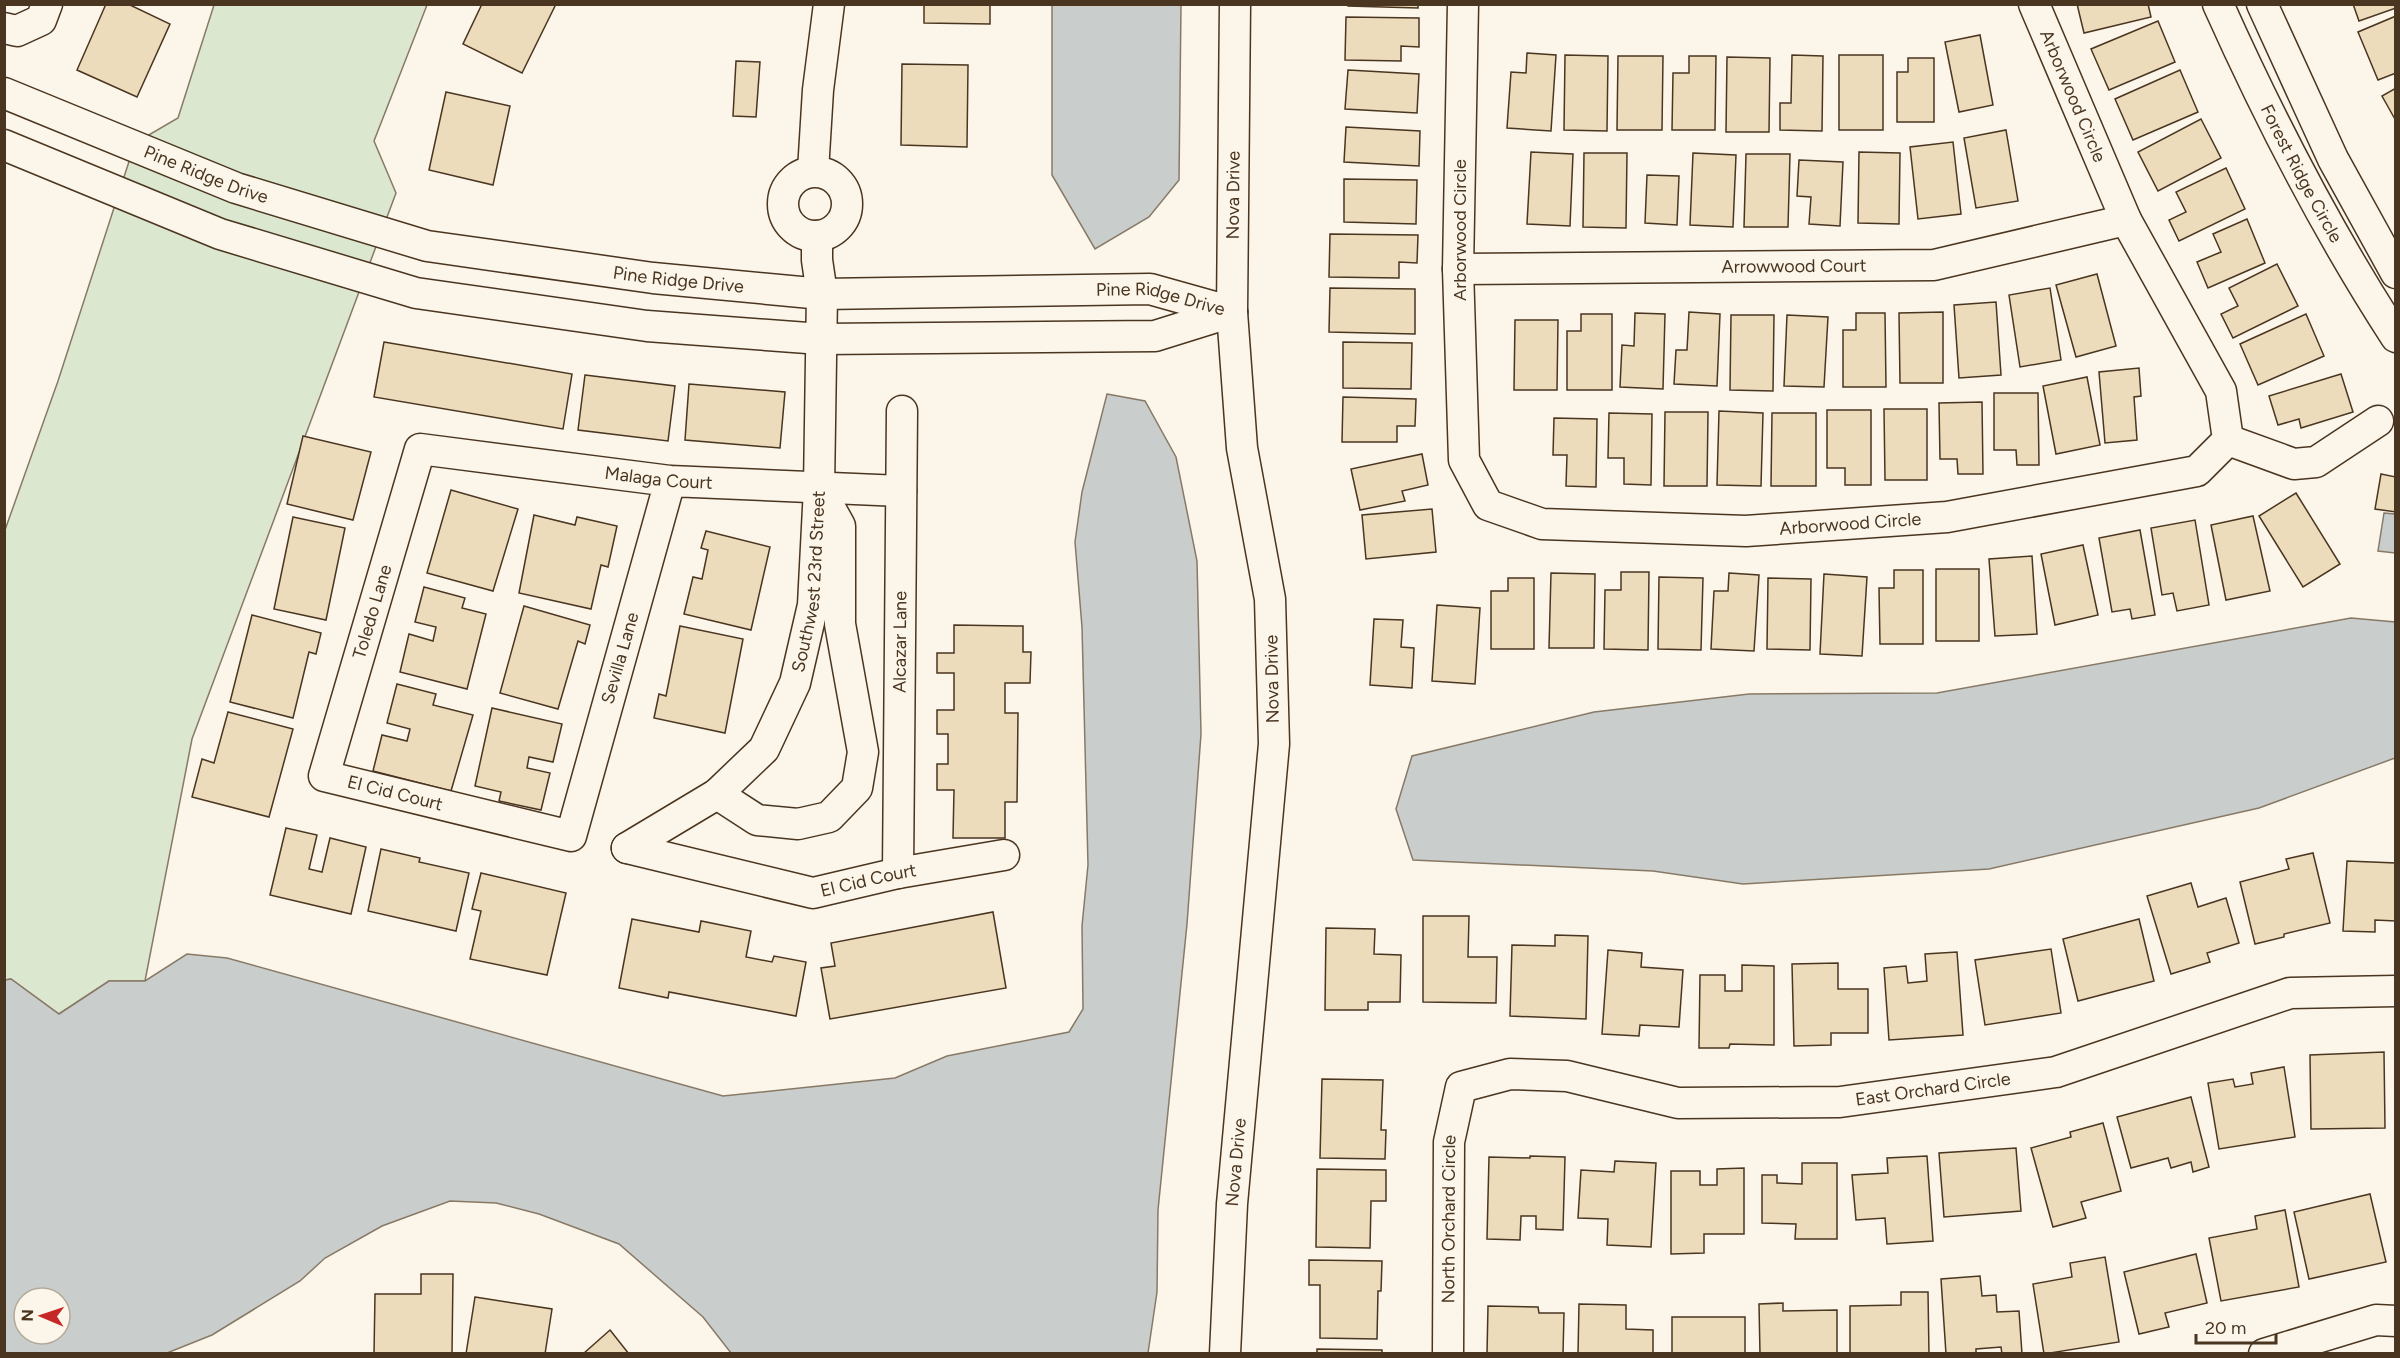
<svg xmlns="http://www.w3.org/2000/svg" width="2400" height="1358" viewBox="0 0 2400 1358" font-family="Figtree,sans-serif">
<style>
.green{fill:#dce7d0;stroke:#887966;stroke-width:1.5}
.water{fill:#c9cecd;stroke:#887966;stroke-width:1.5;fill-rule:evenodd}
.building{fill:#ecdcbc;stroke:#4a3520;stroke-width:1.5}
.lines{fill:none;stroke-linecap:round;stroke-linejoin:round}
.minor-casing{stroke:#4a3520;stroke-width:33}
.minor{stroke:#fbf6e9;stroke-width:30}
.labels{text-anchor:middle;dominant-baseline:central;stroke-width:4.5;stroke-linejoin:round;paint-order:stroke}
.street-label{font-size:18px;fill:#4a3520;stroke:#fbf6e9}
</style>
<rect width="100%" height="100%" fill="#fbf6e9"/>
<path class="green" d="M 214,5 L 427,5 L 374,141 L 396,193 L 192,739 L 145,981 L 109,981 L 59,1014 L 11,979 L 5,980 L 5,530 L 58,381 L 135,143 L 178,118 Z"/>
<g class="water">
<path d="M 1052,5 L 1181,5 L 1179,180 L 1149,217 L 1095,249 L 1052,175 Z"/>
<path d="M 1107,394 L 1145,401 L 1176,457 L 1197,561 L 1201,734 L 1187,924 L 1158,1210 L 1157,1292 L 1148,1353 L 731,1353 L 703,1317 L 619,1244 L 539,1214 L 496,1203 L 450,1201 L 382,1226 L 325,1258 L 300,1281 L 212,1335 L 167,1353 L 5,1353 L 5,980 L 11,979 L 59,1014 L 109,981 L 145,981 L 187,954 L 227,958 L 723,1096 L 895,1078 L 947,1056 L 1069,1032 L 1083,1009 L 1082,926 L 1088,865 L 1082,627 L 1075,542 L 1082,492 ZM 24,1298 L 60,1298 L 60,1334 L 24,1334 Z"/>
<path d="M 2384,513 L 2395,514 L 2395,553 L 2378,551 Z"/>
<path d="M 2351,618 L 2395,622 L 2395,758 L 2259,808 L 1989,869 L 1743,884 L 1653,871 L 1413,860 L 1396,809 L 1412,756 L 1594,712 L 1749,694 L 1937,693 Z"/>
</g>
<g class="building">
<path d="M 106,4 L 128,4 L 170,24 L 137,97 L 77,70 Z"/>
<path d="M 482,4 L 556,4 L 522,73 L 463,44 Z"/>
<path d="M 924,4 L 990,4 L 990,24 L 924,23 Z"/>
<path d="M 1348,4 L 1418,4 L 1418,8 L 1348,6 Z"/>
<path d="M 2077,4 L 2148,4 L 2151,17 L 2084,33 Z"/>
<path d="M 2353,4 L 2396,4 L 2396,8 L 2359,21 Z"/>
<path d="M 2396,16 L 2396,73 L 2378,80 L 2358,32 Z"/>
<path d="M 1346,17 L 1419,18 L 1419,47 L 1401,46 L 1401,61 L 1345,60 Z"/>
<path d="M 2158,21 L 2175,62 L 2109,90 L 2091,49 Z"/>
<path d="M 1980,35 L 1993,105 L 1959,112 L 1945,42 Z"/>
<path d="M 1527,53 L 1556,55 L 1551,131 L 1507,128 L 1511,72 L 1526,73 Z"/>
<path d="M 1565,55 L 1608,56 L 1607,131 L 1564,130 Z"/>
<path d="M 1792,55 L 1823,56 L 1822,131 L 1780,130 L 1780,103 L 1791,103 Z"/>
<rect x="1839" y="55" width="44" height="75"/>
<path d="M 1618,56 L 1663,56 L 1662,130 L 1617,130 Z"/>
<path d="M 1689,56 L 1716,56 L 1715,130 L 1672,130 L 1673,73 L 1689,73 Z"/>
<path d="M 1727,57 L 1770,58 L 1769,132 L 1726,132 Z"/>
<path d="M 1908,58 L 1934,58 L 1934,122 L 1897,122 L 1897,72 L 1908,72 Z"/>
<path d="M 736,61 L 760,62 L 756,117 L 733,116 Z"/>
<path d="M 902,64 L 968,65 L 967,147 L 901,145 Z"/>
<path d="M 1348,70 L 1419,74 L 1417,113 L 1345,109 Z"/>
<path d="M 2180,70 L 2198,112 L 2133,140 L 2115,99 Z"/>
<path d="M 2396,88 L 2396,121 L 2382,96 Z"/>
<path d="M 446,92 L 510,106 L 493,185 L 429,170 Z"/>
<path d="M 2201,119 L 2221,158 L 2158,191 L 2138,152 Z"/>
<path d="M 1346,127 L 1420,131 L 1419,166 L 1344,162 Z"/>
<path d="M 2006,130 L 2018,201 L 1976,208 L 1964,138 Z"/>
<path d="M 1953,142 L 1961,214 L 1918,219 L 1910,147 Z"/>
<path d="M 1531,152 L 1573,154 L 1570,226 L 1527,224 Z"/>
<path d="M 1859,152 L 1900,153 L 1899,224 L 1858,223 Z"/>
<path d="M 1584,153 L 1627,153 L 1626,228 L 1583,227 Z"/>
<path d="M 1693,153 L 1736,155 L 1733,227 L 1690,225 Z"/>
<path d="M 1746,154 L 1790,154 L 1788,227 L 1744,227 Z"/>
<path d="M 1799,160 L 1843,162 L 1840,226 L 1809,224 L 1811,197 L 1797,196 Z"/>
<path d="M 2226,168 L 2245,209 L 2179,241 L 2169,220 L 2186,212 L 2176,192 Z"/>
<path d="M 1647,175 L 1679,176 L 1677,225 L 1645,223 Z"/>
<path d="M 1344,179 L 1417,180 L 1416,224 L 1344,222 Z"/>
<path d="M 2247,219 L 2265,263 L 2208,288 L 2197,262 L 2221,252 L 2213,234 Z"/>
<path d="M 1330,234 L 1418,235 L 1417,263 L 1399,262 L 1399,278 L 1329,277 Z"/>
<path d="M 2277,264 L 2298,306 L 2233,338 L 2221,314 L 2238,306 L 2229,288 Z"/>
<path d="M 2097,274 L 2116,346 L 2076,357 L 2056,285 Z"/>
<path d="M 1330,288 L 1415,289 L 1415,334 L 1329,332 Z"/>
<path d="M 2050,288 L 2061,360 L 2020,367 L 2009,295 Z"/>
<path d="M 1996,302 L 2001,375 L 1959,378 L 1954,305 Z"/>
<path d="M 1689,312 L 1720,314 L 1717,386 L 1674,384 L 1676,350 L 1687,350 Z"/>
<path d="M 1943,312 L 1943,383 L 1900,383 L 1899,313 Z"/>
<path d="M 1635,313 L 1665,314 L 1663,389 L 1620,387 L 1622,345 L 1634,346 Z"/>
<path d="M 1856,313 L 1885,313 L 1886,387 L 1843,387 L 1843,330 L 1856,330 Z"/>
<path d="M 1581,314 L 1612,314 L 1612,390 L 1567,390 L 1567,331 L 1581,331 Z"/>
<path d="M 2306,314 L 2324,356 L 2258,385 L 2240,344 Z"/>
<path d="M 1731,315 L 1774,315 L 1773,391 L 1730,390 Z"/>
<path d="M 1787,315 L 1828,317 L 1824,387 L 1784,386 Z"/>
<path d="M 1515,320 L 1558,320 L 1557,390 L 1514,390 Z"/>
<path d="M 384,342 L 572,374 L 563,429 L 374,397 Z"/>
<path d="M 1343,342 L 1412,343 L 1411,389 L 1343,388 Z"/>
<path d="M 2139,368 L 2141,396 L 2134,397 L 2137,440 L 2105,443 L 2099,372 Z"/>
<path d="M 2341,374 L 2353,412 L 2301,428 L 2299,419 L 2278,425 L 2269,396 Z"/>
<path d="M 585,375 L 675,386 L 668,441 L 578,430 Z"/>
<path d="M 2087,377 L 2100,445 L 2056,454 L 2043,386 Z"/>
<path d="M 689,384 L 785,392 L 780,448 L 685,440 Z"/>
<path d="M 1994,393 L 2038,393 L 2039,465 L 2017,465 L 2016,450 L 1994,450 Z"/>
<path d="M 1343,397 L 1416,399 L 1415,426 L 1397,426 L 1397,442 L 1342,442 Z"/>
<path d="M 1982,402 L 1983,474 L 1958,474 L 1957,459 L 1940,459 L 1939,403 Z"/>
<path d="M 1884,409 L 1927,409 L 1927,480 L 1885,480 Z"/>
<path d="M 1827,410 L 1871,410 L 1871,485 L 1845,485 L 1845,468 L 1827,468 Z"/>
<path d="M 1719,411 L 1763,413 L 1761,486 L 1717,485 Z"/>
<path d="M 1665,412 L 1708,412 L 1707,486 L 1664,486 Z"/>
<path d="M 1609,413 L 1652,414 L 1651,485 L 1624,484 L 1624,458 L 1608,458 Z"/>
<path d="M 1772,413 L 1816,413 L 1816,486 L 1771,486 Z"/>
<path d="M 1554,418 L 1597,419 L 1596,487 L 1566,486 L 1567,455 L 1553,455 Z"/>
<path d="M 303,436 L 371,452 L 353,520 L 287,504 Z"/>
<path d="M 1422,454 L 1428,485 L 1402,491 L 1405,501 L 1360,510 L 1351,469 Z"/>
<path d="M 2381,474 L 2396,477 L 2396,512 L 2375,509 Z"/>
<path d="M 451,490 L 518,509 L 493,591 L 427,573 Z"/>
<path d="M 2296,493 L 2340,564 L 2303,587 L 2259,516 Z"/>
<path d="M 1432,509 L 1436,552 L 1366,559 L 1362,515 Z"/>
<path d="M 534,515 L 575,525 L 577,517 L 617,526 L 608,567 L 601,565 L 591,609 L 519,593 Z"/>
<path d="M 2253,516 L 2270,591 L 2226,600 L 2211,525 Z"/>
<path d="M 293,517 L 345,528 L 326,620 L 274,609 Z"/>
<path d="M 2195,520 L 2209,605 L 2177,611 L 2173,593 L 2162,595 L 2151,528 Z"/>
<path d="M 2140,530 L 2155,615 L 2132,619 L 2130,609 L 2112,612 L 2099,538 Z"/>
<path d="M 706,531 L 770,547 L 751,630 L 684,614 L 693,577 L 702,579 L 708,550 L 701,548 Z"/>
<path d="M 2083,545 L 2098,615 L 2055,625 L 2041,554 Z"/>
<path d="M 2032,556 L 2037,634 L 1995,636 L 1989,559 Z"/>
<rect x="1936" y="569" width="43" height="72"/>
<path d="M 1894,570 L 1923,570 L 1923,644 L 1880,644 L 1879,588 L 1894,588 Z"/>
<path d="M 1621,572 L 1649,572 L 1648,650 L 1604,649 L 1605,590 L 1621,590 Z"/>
<path d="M 1551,573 L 1595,574 L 1594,648 L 1549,648 Z"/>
<path d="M 1729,573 L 1759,575 L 1754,651 L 1711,649 L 1714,591 L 1728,591 Z"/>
<path d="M 1824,574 L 1867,577 L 1862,656 L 1820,654 Z"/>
<path d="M 1659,577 L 1703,578 L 1701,650 L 1658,649 Z"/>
<path d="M 1508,578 L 1534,578 L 1534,649 L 1491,649 L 1491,591 L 1508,591 Z"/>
<path d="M 1768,578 L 1811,579 L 1810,650 L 1767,649 Z"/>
<path d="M 424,587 L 465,598 L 462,608 L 486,614 L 467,689 L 400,672 L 409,634 L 433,641 L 436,627 L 415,622 Z"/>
<path d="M 1437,605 L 1480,608 L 1475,684 L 1432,681 Z"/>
<path d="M 524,606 L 590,625 L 585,644 L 578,641 L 558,709 L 500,693 Z"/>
<path d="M 252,615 L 321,633 L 316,654 L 309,652 L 293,718 L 230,702 Z"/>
<path d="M 1374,619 L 1403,620 L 1401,647 L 1414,648 L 1412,688 L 1370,685 Z"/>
<path d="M 954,625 L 1023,626 L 1023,652 L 1031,652 L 1030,683 L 1005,683 L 1005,713 L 1018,713 L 1017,802 L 1005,802 L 1005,838 L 953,838 L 954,790 L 937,790 L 937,764 L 948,764 L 948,734 L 937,734 L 937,710 L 954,710 L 954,673 L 937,673 L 937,653 L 954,653 Z"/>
<path d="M 680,626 L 743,639 L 725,733 L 654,718 L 659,694 L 666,696 Z"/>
<path d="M 397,684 L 436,694 L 433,705 L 473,715 L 451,791 L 373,771 L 382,735 L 407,741 L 410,729 L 387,723 Z"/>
<path d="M 492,708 L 562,724 L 553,762 L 529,757 L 527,768 L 550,773 L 541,810 L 499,801 L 501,792 L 475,786 Z"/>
<path d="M 228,712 L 293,729 L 269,817 L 192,797 L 202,759 L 214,763 Z"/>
<path d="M 286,828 L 317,835 L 309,869 L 322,872 L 330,838 L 366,847 L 351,914 L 270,895 Z"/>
<path d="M 381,849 L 420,858 L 419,862 L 469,873 L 456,931 L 368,911 Z"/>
<path d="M 2313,853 L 2330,923 L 2284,934 L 2284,937 L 2255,944 L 2240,882 L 2289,869 L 2286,859 Z"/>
<path d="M 2347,861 L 2396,863 L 2396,921 L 2375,920 L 2375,932 L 2343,931 Z"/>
<path d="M 481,873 L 566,893 L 547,975 L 470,959 L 481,911 L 472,909 Z"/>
<path d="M 2191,883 L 2198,907 L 2226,898 L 2239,943 L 2207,953 L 2210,962 L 2171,974 L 2147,896 Z"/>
<path d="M 993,912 L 1006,988 L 830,1019 L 821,968 L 835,966 L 831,943 Z"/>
<path d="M 1423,916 L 1469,916 L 1468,957 L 1497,957 L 1496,1003 L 1423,1002 Z"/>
<path d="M 632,919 L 699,932 L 701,921 L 751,931 L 746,957 L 772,962 L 774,956 L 806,962 L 796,1016 L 669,992 L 668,998 L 619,988 Z"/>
<path d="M 2139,919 L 2154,981 L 2078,1001 L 2063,939 Z"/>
<path d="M 1326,928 L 1375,929 L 1374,954 L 1401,955 L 1400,1002 L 1368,1002 L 1368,1010 L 1325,1010 Z"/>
<path d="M 1555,935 L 1588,936 L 1586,1019 L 1510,1016 L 1512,945 L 1555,946 Z"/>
<path d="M 2051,949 L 2061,1013 L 1985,1025 L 1975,960 Z"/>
<path d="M 1608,950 L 1642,953 L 1641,967 L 1683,970 L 1679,1027 L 1640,1025 L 1639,1036 L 1602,1034 Z"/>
<path d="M 1957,952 L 1963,1035 L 1889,1040 L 1884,968 L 1906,966 L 1908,983 L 1927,981 L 1925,954 Z"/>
<path d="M 1838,963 L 1838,989 L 1868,989 L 1868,1033 L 1831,1033 L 1831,1045 L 1794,1046 L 1792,964 Z"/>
<path d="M 1742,965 L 1774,966 L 1774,1045 L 1730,1044 L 1729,1048 L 1699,1048 L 1700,975 L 1725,975 L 1725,991 L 1742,991 Z"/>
<path d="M 2384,1052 L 2385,1128 L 2311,1129 L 2310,1055 Z"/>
<path d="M 2284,1067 L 2295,1137 L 2219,1149 L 2208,1083 L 2233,1079 L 2235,1087 L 2253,1084 L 2251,1073 Z"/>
<path d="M 1322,1079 L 1383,1080 L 1381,1130 L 1386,1130 L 1385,1159 L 1320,1158 Z"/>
<path d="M 2191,1097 L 2209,1167 L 2193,1172 L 2191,1162 L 2171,1168 L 2168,1158 L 2131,1168 L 2117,1117 Z"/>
<path d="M 2103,1123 L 2121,1191 L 2081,1202 L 2086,1218 L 2053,1227 L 2031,1148 L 2071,1137 L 2070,1132 Z"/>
<path d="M 2016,1148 L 2021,1211 L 1944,1217 L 1939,1153 Z"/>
<path d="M 1530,1156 L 1565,1157 L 1563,1230 L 1536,1229 L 1536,1216 L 1521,1216 L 1520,1240 L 1487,1239 L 1489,1157 L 1530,1158 Z"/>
<path d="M 1927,1156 L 1933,1241 L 1887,1244 L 1885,1218 L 1856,1220 L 1852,1175 L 1888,1173 L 1887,1158 Z"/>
<path d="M 1615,1161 L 1656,1163 L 1651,1247 L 1607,1245 L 1608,1219 L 1578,1218 L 1581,1170 L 1614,1172 Z"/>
<path d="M 1802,1163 L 1837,1163 L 1837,1239 L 1795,1239 L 1796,1224 L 1762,1223 L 1762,1175 L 1777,1175 L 1777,1183 L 1802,1184 Z"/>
<path d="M 1744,1168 L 1744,1234 L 1704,1234 L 1704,1253 L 1671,1254 L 1671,1171 L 1700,1171 L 1700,1185 L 1717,1185 L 1717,1169 Z"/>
<path d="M 1317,1169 L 1386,1170 L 1386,1201 L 1371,1201 L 1370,1248 L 1316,1247 Z"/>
<path d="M 2370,1194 L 2386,1262 L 2309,1279 L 2294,1212 Z"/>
<path d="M 2285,1210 L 2299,1287 L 2221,1301 L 2209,1238 L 2257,1229 L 2255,1216 Z"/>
<path d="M 2196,1254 L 2207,1303 L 2165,1313 L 2169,1327 L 2139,1334 L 2124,1272 Z"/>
<path d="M 2105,1257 L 2119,1342 L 2044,1354 L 2033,1284 L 2072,1277 L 2070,1263 Z"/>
<path d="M 1309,1260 L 1382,1261 L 1381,1291 L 1378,1291 L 1377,1339 L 1320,1338 L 1320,1285 L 1309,1285 Z"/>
<path d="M 421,1274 L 453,1274 L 452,1354 L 374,1354 L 375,1294 L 421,1294 Z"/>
<path d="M 1980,1276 L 1982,1296 L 1996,1295 L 1997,1312 L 2019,1311 L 2022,1354 L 2002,1354 L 2001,1347 L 1976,1349 L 1976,1354 L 1946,1354 L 1941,1279 Z"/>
<path d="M 1901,1292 L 1928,1292 L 1929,1354 L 1850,1354 L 1850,1306 L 1901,1305 Z"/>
<path d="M 475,1297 L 552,1309 L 545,1354 L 466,1354 Z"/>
<path d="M 1783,1303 L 1783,1311 L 1837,1310 L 1837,1354 L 1760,1354 L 1759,1304 Z"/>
<path d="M 1579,1304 L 1626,1305 L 1626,1329 L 1653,1330 L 1653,1354 L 1578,1354 Z"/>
<path d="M 1488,1306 L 1538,1307 L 1539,1313 L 1564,1313 L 1563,1354 L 1487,1354 Z"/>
<rect x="1672" y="1317" width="73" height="37"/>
<path d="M 610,1330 L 629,1354 L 583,1354 Z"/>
<path d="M 1317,1349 L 1382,1350 L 1382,1354 L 1317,1354 Z"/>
</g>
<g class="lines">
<defs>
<g id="minor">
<path id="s1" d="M 1463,4 L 1458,269 L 1464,460 L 1488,505 L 1542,524 L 1746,531 L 1947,517 L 2197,471 L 2228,440 L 2221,391 L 2126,220 L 2034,4"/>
<path id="s2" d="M 2218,4 C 2270,120 2327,231 2396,337"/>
<path d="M 2262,4 L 2333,159 L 2396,273"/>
<path d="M 4,28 L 17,31 L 41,20 L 47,4"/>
<path id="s3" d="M 4,93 L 236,188 L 427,246 L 653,278 L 822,294 L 1150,289 L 1232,312"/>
<path d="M 4,145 L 220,234 L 416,293 L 647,326 L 821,339 L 1155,336 L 1232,312"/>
<path d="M 813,171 L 818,90 L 829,4"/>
<circle cx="815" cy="204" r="32"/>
<path id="s4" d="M 1458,269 L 1934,265 L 2126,220"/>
<path d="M 2228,440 L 2294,464 L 2316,462 L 2378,421"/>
<path id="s5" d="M 670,481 L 571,836 L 324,776 L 420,449 L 670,481 L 901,491"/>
<path d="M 717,794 L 757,820 L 798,824 L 829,817 L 857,788 L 863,752 L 840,624 L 840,526 L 819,488"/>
<path id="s6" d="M 627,848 L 717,794 L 764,749 L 795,683 L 813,605 L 819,488 L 822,294 L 817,260 L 817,236"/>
<path id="s7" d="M 627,848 L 813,893 L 898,873 L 1004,855"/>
<path id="s8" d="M 898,873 L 902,411"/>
<path id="s9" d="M 1225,1354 L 1232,1204 L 1274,744 L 1270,599 L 1242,448 L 1232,312 L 1235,4"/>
<path id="s10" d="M 1448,1354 L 1449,1142 L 1461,1087 L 1510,1074 L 1567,1076 L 1678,1103 L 1840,1102 L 2056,1072 L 2290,993 L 2396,991"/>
<path d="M 2264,1354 L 2376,1320 L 2396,1321"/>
</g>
</defs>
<use href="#minor" class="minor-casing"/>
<use href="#minor" class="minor"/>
</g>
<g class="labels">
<g class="street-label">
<text transform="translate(2073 96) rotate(67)">Arborwood Circle</text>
<text stroke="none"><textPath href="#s3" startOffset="218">Pine Ridge Drive</textPath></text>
<text stroke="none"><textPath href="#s2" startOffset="189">Forest Ridge Circle</textPath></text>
<text stroke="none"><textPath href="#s9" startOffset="1164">Nova Drive</textPath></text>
<text transform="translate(1460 230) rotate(-90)">Arborwood Circle</text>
<text stroke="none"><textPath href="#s4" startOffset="336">Arrowwood Court</textPath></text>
<text stroke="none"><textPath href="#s3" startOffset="704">Pine Ridge Drive</textPath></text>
<text stroke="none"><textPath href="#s3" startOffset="1188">Pine Ridge Drive</textPath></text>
<text stroke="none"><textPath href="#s5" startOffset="1204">Malaga Court</textPath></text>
<text stroke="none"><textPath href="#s1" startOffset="873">Arborwood Circle</textPath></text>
<text stroke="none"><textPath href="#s6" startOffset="346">Southwest 23rd Street</textPath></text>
<text stroke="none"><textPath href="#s5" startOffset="794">Toledo Lane</textPath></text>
<text stroke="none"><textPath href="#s8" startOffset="231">Alcazar Lane</textPath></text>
<text transform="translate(620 658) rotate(-74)">Sevilla Lane</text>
<text transform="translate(1272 679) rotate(-91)">Nova Drive</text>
<text transform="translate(395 793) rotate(14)">El Cid Court</text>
<text stroke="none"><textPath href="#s7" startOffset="248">El Cid Court</textPath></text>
<text stroke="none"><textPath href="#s10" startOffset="746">East Orchard Circle</textPath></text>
<text stroke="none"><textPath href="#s9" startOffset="192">Nova Drive</textPath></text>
<text stroke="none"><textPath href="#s10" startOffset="135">North Orchard Circle</textPath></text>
</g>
</g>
<rect width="2400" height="1358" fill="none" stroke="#4a3520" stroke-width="12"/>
<g transform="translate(42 1316) rotate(272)"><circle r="28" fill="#fbf6e9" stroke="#b4a999" stroke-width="1.5"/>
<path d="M0-4.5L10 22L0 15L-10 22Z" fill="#c62828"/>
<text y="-9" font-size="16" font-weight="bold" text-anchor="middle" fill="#4a3520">N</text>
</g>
<path d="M2196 1334v9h80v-9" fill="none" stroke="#4a3520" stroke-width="3"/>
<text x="2205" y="1334" font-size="18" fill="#4a3520" stroke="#fbf6e9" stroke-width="4.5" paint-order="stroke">20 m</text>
</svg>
